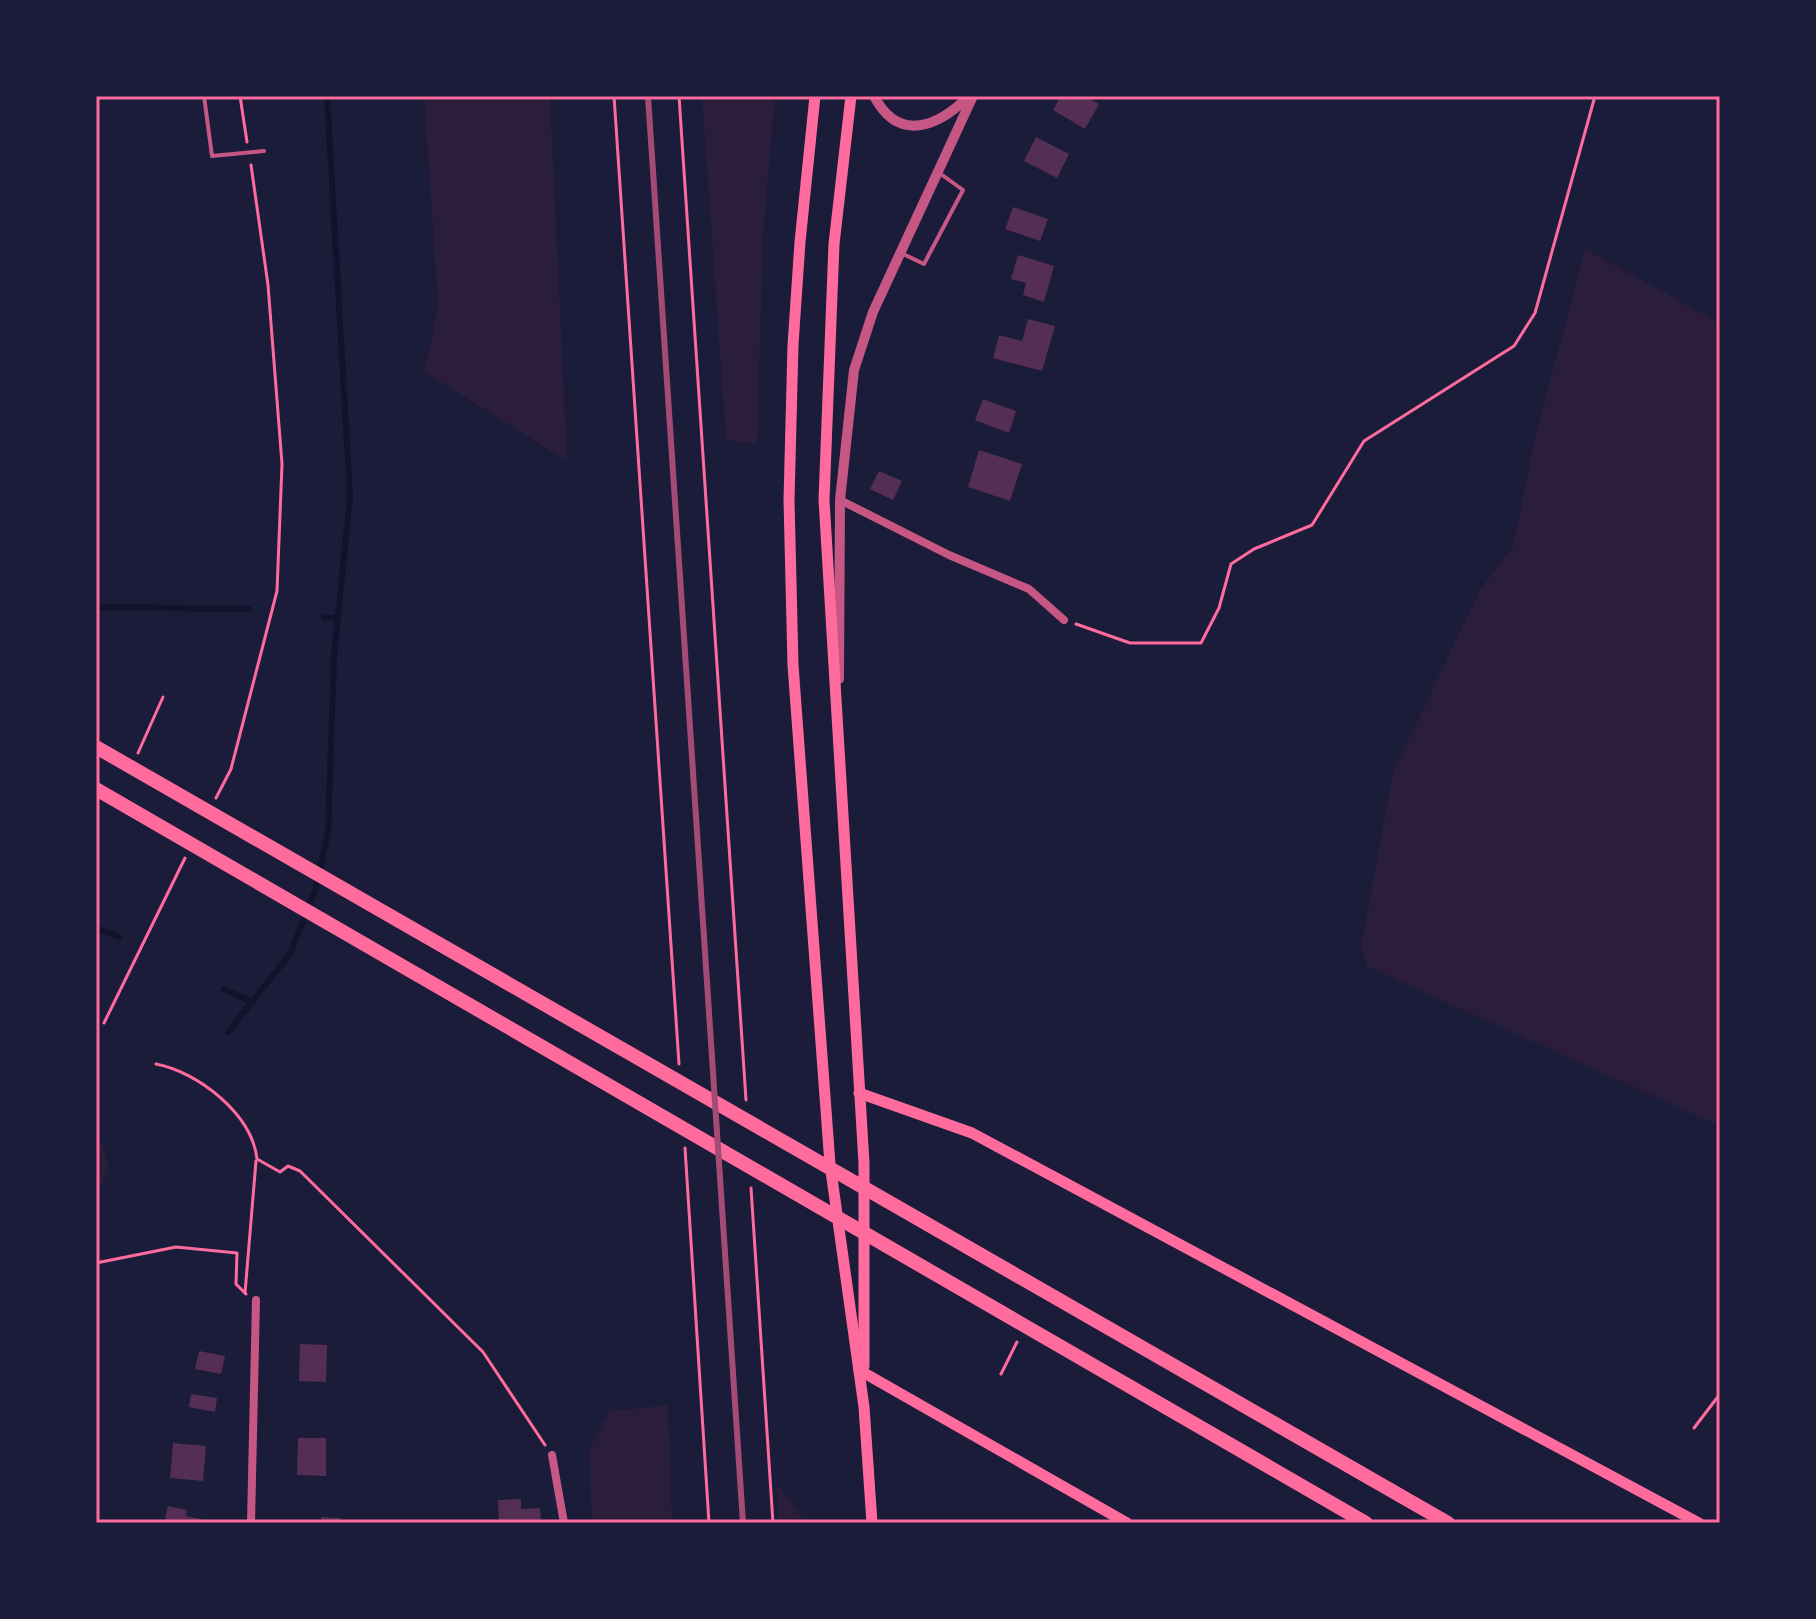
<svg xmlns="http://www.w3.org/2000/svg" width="1816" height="1619" viewBox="0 0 1816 1619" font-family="'Open Sans',sans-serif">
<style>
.green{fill:#2a1e3b}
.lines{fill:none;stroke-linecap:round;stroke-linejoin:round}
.stream{stroke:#12122b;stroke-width:6}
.building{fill:#542f53}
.path{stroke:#ff6b9d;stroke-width:3}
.service{stroke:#c65784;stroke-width:4}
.minor{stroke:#c65784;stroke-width:8}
.tertiary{stroke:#c65784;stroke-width:10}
.secondary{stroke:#ff6b9d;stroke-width:11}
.trunk{stroke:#ff6b9d;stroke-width:14}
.rail{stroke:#a44b75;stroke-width:6}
.neatline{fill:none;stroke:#ff6b9d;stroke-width:3}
</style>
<rect width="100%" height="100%" fill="#1b1b3a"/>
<g class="green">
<path d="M 424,96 L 550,96 L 567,461 L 425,372 L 438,304 Z"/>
<path d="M 702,96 L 775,96 L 763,235 L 757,444 L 726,440 Z"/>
<path d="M 1585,249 L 1720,323 L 1720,1126 L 1368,967 L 1361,947 L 1393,772 L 1481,588 L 1513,547 L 1534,442 Z"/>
<path d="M 96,1127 L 109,1168 L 96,1195 Z"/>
<path d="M 668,1405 L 672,1523 L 592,1523 L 589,1449 L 610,1411 Z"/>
<path d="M 777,1483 L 805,1523 L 779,1523 Z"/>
</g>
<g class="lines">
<g class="stream">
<path d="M 96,607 L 249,609"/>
<path d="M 324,617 L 338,618"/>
<path d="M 96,928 L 119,937"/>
<path d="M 224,989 L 252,1002"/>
<path d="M 228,1032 L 290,954 L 315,891 L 328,832 L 334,656 L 350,497 L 327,96"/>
</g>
</g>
<g class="building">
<path d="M 1061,96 L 1085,96 L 1099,104 L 1085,129 L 1053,110 Z"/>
<path d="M 1036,137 L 1069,154 L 1057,178 L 1024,161 Z"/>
<path d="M 1013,207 L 1048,219 L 1040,241 L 1005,229 Z"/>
<path d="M 1018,255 L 1054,266 L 1044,302 L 1023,295 L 1026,283 L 1011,279 Z"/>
<path d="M 1028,319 L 1055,326 L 1042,371 L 993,358 L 999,335 L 1022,341 Z"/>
<path d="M 983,399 L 1016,411 L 1009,433 L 975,420 Z"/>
<path d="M 979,450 L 1022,464 L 1010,501 L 968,487 Z"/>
<path d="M 879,471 L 902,481 L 893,500 L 870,489 Z"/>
<path d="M 300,1344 L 327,1345 L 326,1382 L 299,1381 Z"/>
<path d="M 199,1351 L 225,1356 L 221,1374 L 195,1369 Z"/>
<path d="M 191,1394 L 217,1398 L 215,1412 L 189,1407 Z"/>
<path d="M 298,1438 L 326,1438 L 326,1476 L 297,1475 Z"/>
<path d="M 173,1443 L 206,1446 L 203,1481 L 170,1478 Z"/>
<path d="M 521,1499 L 521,1509 L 540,1508 L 541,1523 L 499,1523 L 498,1500 Z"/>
<path d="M 168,1506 L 187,1510 L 186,1516 L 205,1520 L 204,1523 L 164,1523 Z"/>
<path d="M 321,1517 L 340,1518 L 340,1523 L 321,1523 Z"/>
</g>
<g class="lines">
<g class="path">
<path d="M 240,96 L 247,142"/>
<path d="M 614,96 L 679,1064"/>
<path d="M 679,96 L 746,1100"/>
<path d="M 1076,624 L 1130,643 L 1201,643 L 1219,608 L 1231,564 L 1254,549 L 1312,525 L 1364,441 L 1514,346 L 1535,313 L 1595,96"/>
<path d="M 138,753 L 163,697"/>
<path d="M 216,798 L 231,769 L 277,591 L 282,464 L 268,285 L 251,165"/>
<path d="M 104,1023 L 185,858"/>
<path d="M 156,1064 C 198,1072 252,1114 257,1159 L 280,1172 L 288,1166 L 300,1171 L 483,1352 L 545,1445"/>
<path d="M 685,1148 L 709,1523"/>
<path d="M 751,1188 L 773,1523"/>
<path d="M 96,1263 L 176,1247 L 237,1253 L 236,1284 L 246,1294"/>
<path d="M 245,1293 L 256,1161"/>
<path d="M 1001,1374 L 1017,1342"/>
<path d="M 1694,1428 L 1720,1394"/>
</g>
<g class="service">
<path d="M 204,96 L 212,156 L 264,151"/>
<path d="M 901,253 L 924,264 L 963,190 L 938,172"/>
</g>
<g class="minor">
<path d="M 840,500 L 949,555 L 1029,589 L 1064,620"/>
<path d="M 552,1455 L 564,1523"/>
<path d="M 251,1523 L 256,1300"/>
</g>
<g class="tertiary">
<path d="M 874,96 C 899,144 939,126 969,96"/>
<path d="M 839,679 L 840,500 L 854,370 L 873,312 L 973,96"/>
</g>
<g class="secondary">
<path d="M 815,96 L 800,242 L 793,345 L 789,500 L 793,665 L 830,1164 L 864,1407 L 872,1523"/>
<path d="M 851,96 L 834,244 L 824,500 L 864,1163 L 864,1366"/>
<path d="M 859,1093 L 972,1133 L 1699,1523"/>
<path d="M 859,1370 L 1127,1523"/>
</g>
<g class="trunk">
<path d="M 96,747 L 1448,1523"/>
<path d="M 96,789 L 1366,1523"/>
</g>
<path class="rail" d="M 648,96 L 743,1523"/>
</g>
<rect width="1816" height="1619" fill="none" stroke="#1b1b3a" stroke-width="196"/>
<rect x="98" y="98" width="1620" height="1423" class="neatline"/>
</svg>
